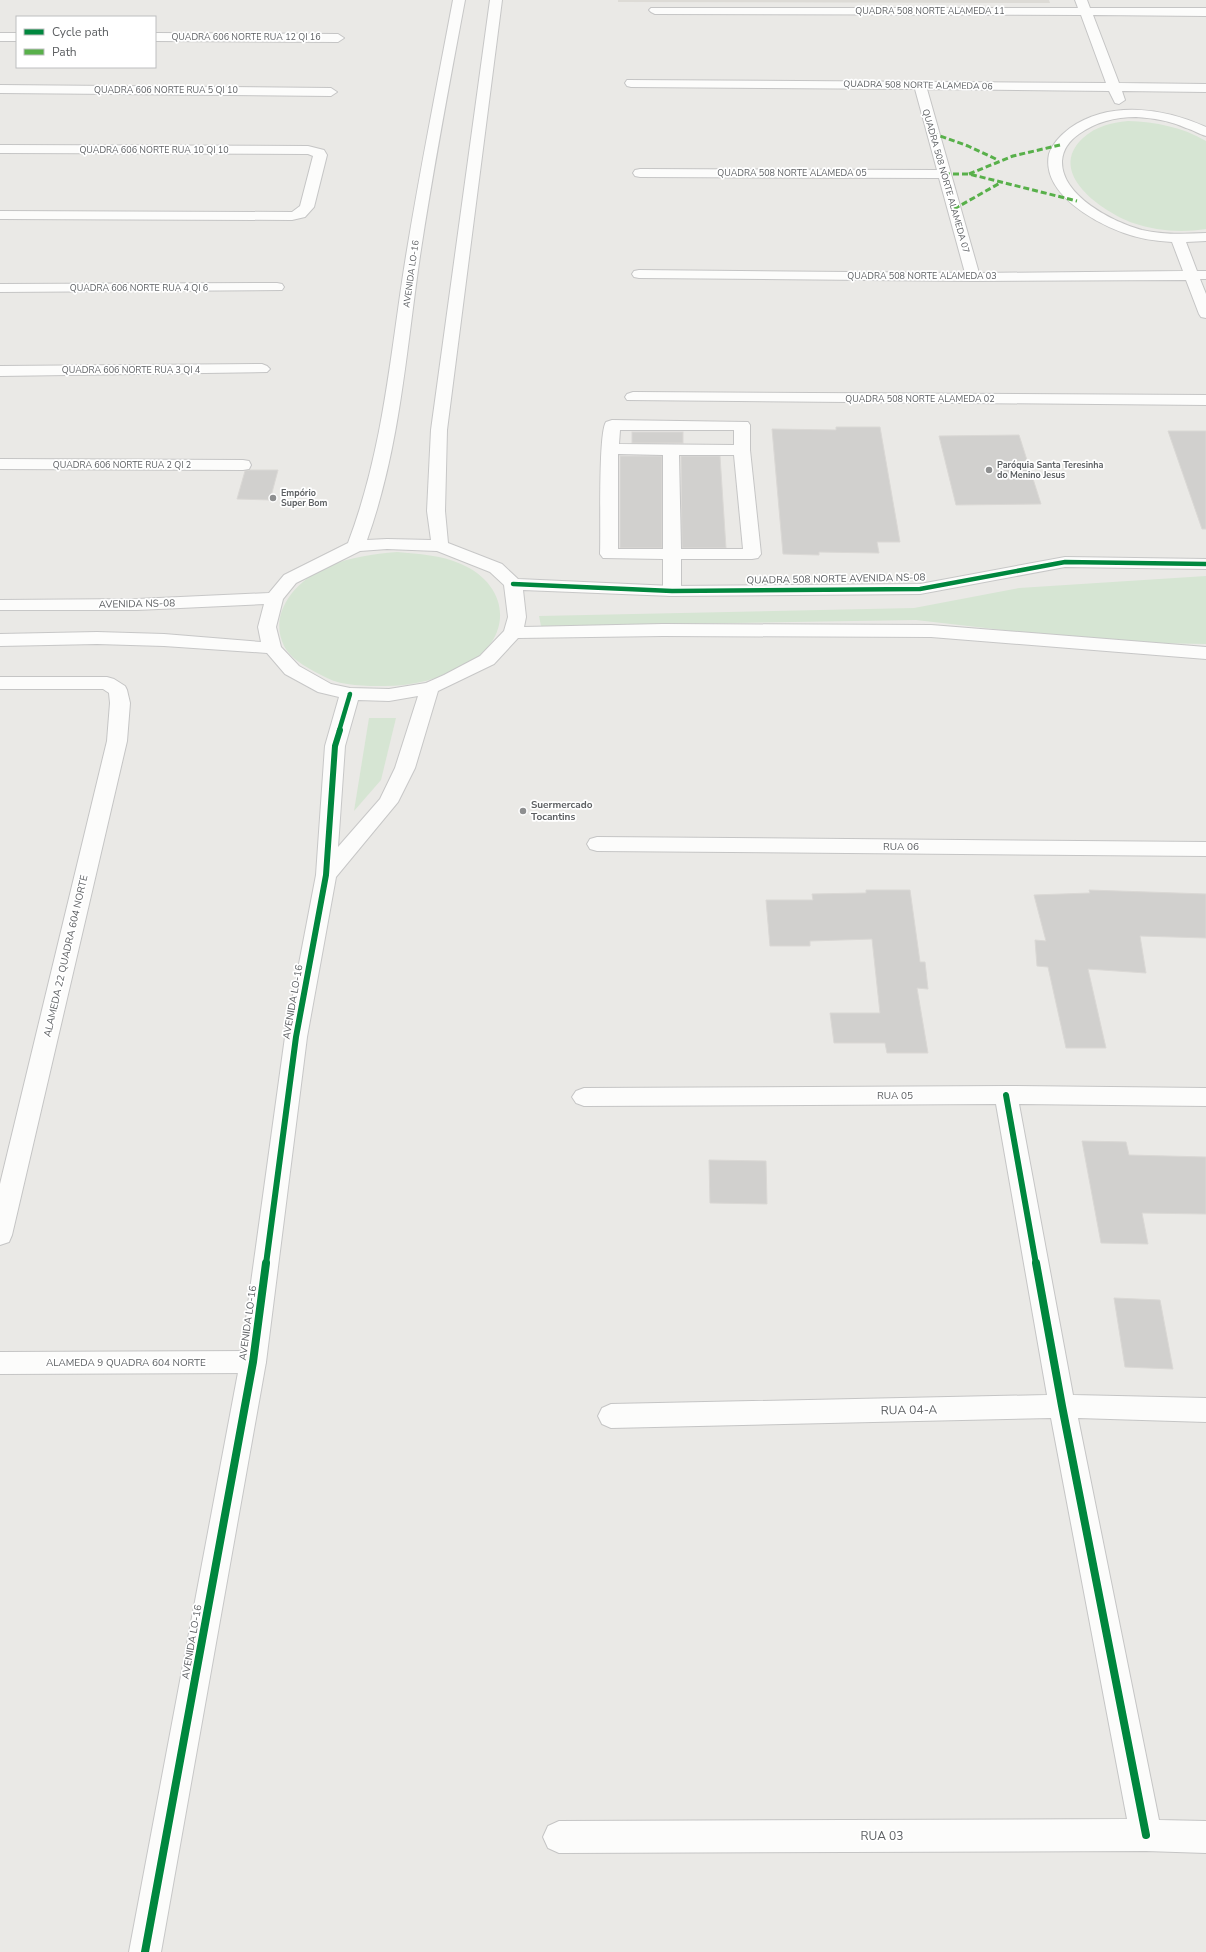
<svg xmlns="http://www.w3.org/2000/svg" width="1206" height="1952" viewBox="0 0 1206 1952" font-family="'Nunito Sans',sans-serif">
<style>
.education{fill:#dddbd6}
.green{fill:#d6e5d3}
.building{fill:#d1d0ce;stroke:#dad8d5}
.lines{fill:none;stroke-linecap:round;stroke-linejoin:round}
.street-casing{stroke:#c5c5c5;stroke-width:2}
.secondary-casing{stroke:#c7c7c7;stroke-width:2}
.street{fill:#fcfcfb;fill-rule:evenodd}
.secondary{fill:#fcfcfb;fill-rule:evenodd}
.quiet{stroke:#58b04a;stroke-width:3;stroke-dasharray:6 3;stroke-linecap:butt}
.cycleway-far2-casing{stroke:#fff;stroke-width:6}
.cycleway-far1-casing{stroke:#fff;stroke-width:8}
.cycleway-casing{stroke:#fff;stroke-width:10}
.cycleway-far2{stroke:#00873e;stroke-width:4.5}
.cycleway-far1{stroke:#00873e;stroke-width:6}
.cycleway{stroke:#00873e;stroke-width:8}
.poi-dot{fill:#8e8f90;stroke:#fff;stroke-width:1.5}
.labels{text-anchor:middle;dominant-baseline:central;stroke-width:3.5;stroke-linejoin:round;paint-order:stroke}
.far-street-label{font-size:9px;fill:#5c5f62;stroke:#fff}
.far-poi-label{font-size:9px;font-weight:bold;fill:#5c5f62;stroke:#fff;text-anchor:start}
.street-label{font-size:10px;fill:#5c5f62;stroke:#fff}
.poi-label{font-size:10px;font-weight:bold;fill:#5c5f62;stroke:#fff;text-anchor:start}
.near-street-label{font-size:12px;fill:#5c5f62;stroke:#fff}
</style>
<rect width="100%" height="100%" fill="#eae9e6"/>
<path class="education" d="M 618,0 L 1049,0 L 1050,3 L 618,2 Z"/>
<g class="green">
<path d="M 1128,121 C 1156,122 1182,127 1206,141 L 1206,229 C 1182,233 1156,231 1133,223 C 1103,212 1045,173 1083,138 C 1096,126 1111,123 1128,121 Z"/>
<path d="M 397,552 C 419,554 441,555 461,564 C 510,585 514,638 467,664 C 441,679 413,686 384,686 C 366,686 343,686 327,678 C 312,670 293,662 284,646 C 267,611 299,578 329,566 C 351,557 373,554 397,552 Z"/>
<path d="M 1206,576 L 1206,644 L 1149,643 L 1046,635 L 916,620 L 541,626 L 539,616 L 914,608 L 1019,588 Z"/>
<path d="M 369,718 L 396,718 L 381,780 L 354,811 Z"/>
</g>
<g class="building">
<path d="M 836,427 L 880,427 L 900,542 L 877,542 L 879,553 L 819,552 L 819,555 L 783,554 L 772,429 L 836,430 Z"/>
<path d="M 1168,431 L 1206,431 L 1206,529 L 1202,529 Z"/>
<rect x="632" y="432" width="51" height="11"/>
<path d="M 1019,435 L 1041,504 L 956,505 L 939,436 Z"/>
<rect x="620" y="456" width="42" height="92"/>
<path d="M 681,456 L 720,456 L 726,548 L 682,548 Z"/>
<path d="M 250,470 L 278,470 L 270,500 L 237,499 L 245,471 Z"/>
<path d="M 866,890 L 910,890 L 920,962 L 925,962 L 928,989 L 917,988 L 928,1053 L 887,1053 L 885,1043 L 834,1043 L 830,1013 L 880,1013 L 872,939 L 810,941 L 810,946 L 770,946 L 766,900 L 813,900 L 812,894 L 866,893 Z"/>
<path d="M 1089,890 L 1206,894 L 1206,938 L 1140,936 L 1146,973 L 1088,969 L 1106,1048 L 1066,1048 L 1048,967 L 1037,966 L 1035,940 L 1046,941 L 1034,895 L 1090,893 Z"/>
<path d="M 1082,1141 L 1126,1142 L 1129,1155 L 1206,1157 L 1206,1214 L 1142,1213 L 1148,1244 L 1101,1243 Z"/>
<path d="M 709,1160 L 766,1161 L 767,1204 L 710,1203 Z"/>
<path d="M 1114,1298 L 1160,1300 L 1173,1369 L 1125,1367 Z"/>
</g>
<g class="lines">
<defs>
<g id="street">
<path d="M 1075,0 L 1087,0 L 1090,8 L 1206,8 L 1206,16 L 1093,15 L 1119,83 L 1206,84 L 1206,92 L 1122,91 L 1125,100 L 1119,104 L 1115,103 L 1109,91 L 927,89 L 979,273 L 1183,271 L 1172,242 C 1156,241 1140,239 1124,233 C 1094,222 1041,193 1049,154 C 1052,144 1062,134 1070,128 C 1110,100 1164,108 1206,127 L 1206,136 C 1199,134 1193,130 1186,128 C 1171,121 1153,118 1136,117 C 1115,117 1096,122 1079,134 C 1069,141 1063,149 1062,161 C 1061,196 1113,222 1142,230 C 1163,235 1185,234 1206,233 L 1206,241 L 1186,242 L 1197,271 L 1206,271 L 1206,279 L 1200,279 L 1206,294 L 1206,318 L 1201,317 L 1199,314 L 1186,280 L 973,281 L 639,278 L 634,277 L 632,274 L 634,271 L 639,270 L 965,273 L 939,178 L 640,177 L 635,176 L 633,173 L 635,170 L 640,169 L 937,170 L 915,89 L 631,87 L 627,86 L 625,83 L 627,80 L 1106,83 L 1081,15 L 655,14 L 651,12 L 649,10 L 651,8 L 1078,8 Z"/>
<rect x="0" y="33" width="17" height="8"/>
<path d="M 155,33 L 338,34 L 344,38 L 338,42 L 155,41 Z"/>
<path d="M 0,85 L 331,88 L 337,92 L 331,96 L 0,93 Z"/>
<path d="M 0,145 L 308,146 L 324,150 L 327,155 L 314,207 L 305,217 L 292,220 L 0,219 L 0,211 L 292,212 L 300,206 L 313,156 L 308,154 L 0,153 Z"/>
<path d="M 277,283 L 282,284 L 284,287 L 282,290 L 0,292 L 0,284 Z"/>
<path d="M 262,364 L 267,366 L 270,369 L 267,372 L 0,376 L 0,366 Z"/>
<path d="M 633,392 L 1206,395 L 1206,405 L 627,400 L 625,397 L 627,394 Z"/>
<path d="M 612,420 L 748,422 L 750,425 L 750,450 L 761,554 L 758,558 L 752,559 L 681,559 L 681,591 L 678,595 L 672,596 L 666,595 L 663,591 L 663,559 L 603,558 L 600,554 C 601,533 598,433 606,422 ZM 620,430 L 734,430 L 734,445 L 619,444 ZM 618,454 L 663,455 L 663,549 L 618,549 ZM 679,455 L 734,455 L 743,549 L 681,549 Z"/>
<path d="M 0,459 L 243,460 L 249,461 L 251,465 L 249,469 L 243,470 L 0,469 Z"/>
<path d="M 0,677 L 107,677 L 114,679 L 125,686 L 127,690 L 130,703 L 127,741 L 12,1235 L 9,1242 L 0,1245 L 0,1184 L 107,741 L 110,703 L 109,693 L 103,689 L 0,689 Z"/>
<path d="M 597,837 L 1206,842 L 1206,856 L 597,851 L 590,849 L 587,844 L 590,839 Z"/>
<path d="M 1006,1086 L 1206,1088 L 1206,1106 L 1019,1104 L 1073,1395 L 1206,1398 L 1206,1422 L 1078,1418 L 1159,1820 L 1206,1821 L 1206,1853 L 1146,1851 L 559,1853 L 548,1848 L 543,1837 L 548,1826 L 559,1821 L 1127,1819 L 1051,1418 L 611,1428 L 602,1424 L 598,1416 L 602,1408 L 611,1404 L 1047,1395 L 996,1104 L 584,1106 L 576,1103 L 572,1097 L 576,1091 L 584,1088 Z"/>
<path d="M 253,1351 L 262,1354 L 266,1362 L 262,1370 L 253,1373 L 0,1374 L 0,1352 Z"/>
</g>
<path id="secondary" d="M 453,0 L 465,0 C 449,85 433,170 420,256 C 406,352 400,448 367,540 L 387,539 L 431,540 L 427,511 L 431,430 L 490,0 L 502,0 L 447,430 L 445,511 L 448,543 L 502,564 L 518,579 L 672,586 L 920,584 L 1065,557 L 1206,559 L 1206,569 L 1065,567 L 920,594 L 672,596 L 523,590 L 526,617 L 524,627 L 663,624 L 931,625 L 1206,647 L 1206,659 L 931,637 L 663,636 L 518,638 L 494,664 L 438,691 L 415,768 L 398,802 L 336,877 L 307,1037 L 266,1362 L 161,1952 L 129,1952 L 240,1362 L 285,1037 L 316,875 L 325,746 L 339,697 L 318,692 L 285,674 L 267,653 L 164,646 L 97,644 L 0,646 L 0,634 L 97,632 L 164,634 L 261,642 L 258,627 L 264,604 L 137,610 L 0,610 L 0,600 L 137,599 L 269,593 L 284,575 L 348,543 C 384,448 390,355 406,256 C 420,170 437,85 453,0 ZM 387,549 L 437,551 L 490,572 L 504,585 L 508,617 L 504,631 L 480,656 L 444,675 L 426,683 L 389,689 L 350,688 L 331,684 L 299,666 L 281,647 L 276,627 L 283,599 L 296,583 L 360,551 ZM 418,696 L 395,768 L 380,799 L 338,847 L 345,746 L 358,700 L 389,701 Z"/>
</defs>
<use href="#street" class="street-casing"/>
<use href="#secondary" class="secondary-casing"/>
<use href="#street" class="street"/>
<use href="#secondary" class="secondary"/>
<g class="quiet">
<path d="M 932,133 L 968,146 L 998,160"/>
<path d="M 944,174 L 969,174 L 1077,201"/>
<path d="M 969,174 L 1013,156 L 1060,145"/>
<path d="M 954,209 L 1000,183"/>
</g>
<defs>
<g id="cycleway-far2">
<path d="M 513,584 L 672,591 L 920,589 L 1065,562 L 1206,564"/>
<path d="M 339,731 L 350,694"/>
</g>
<g id="cycleway-far1">
<path d="M 1006,1095 L 1036,1264"/>
<path d="M 266,1264 L 296,1037 L 326,875 L 335,746 L 340,730"/>
</g>
<g id="cycleway">
<path d="M 1036,1263 L 1062,1406 L 1146,1835"/>
<path d="M 145,1952 L 253,1362 L 266,1263"/>
</g>
</defs>
<use href="#cycleway-far2" class="cycleway-far2-casing"/>
<use href="#cycleway-far1" class="cycleway-far1-casing"/>
<use href="#cycleway" class="cycleway-casing"/>
<use href="#cycleway-far2" class="cycleway-far2"/>
<use href="#cycleway-far1" class="cycleway-far1"/>
<use href="#cycleway" class="cycleway"/>
</g>
<g class="poi-dot">
<circle cx="989" cy="470" r="4"/>
<circle cx="273" cy="498" r="4"/>
<circle cx="523" cy="811" r="4"/>
</g>
<g class="labels">
<g class="far-street-label">
<text x="930" y="11">QUADRA 508 NORTE ALAMEDA 11</text>
<text x="246" y="37">QUADRA 606 NORTE RUA 12 QI 16</text>
<text transform="translate(918 85) rotate(1)">QUADRA 508 NORTE ALAMEDA 06</text>
<text x="166" y="90">QUADRA 606 NORTE RUA 5 QI 10</text>
<text x="154" y="150">QUADRA 606 NORTE RUA 10 QI 10</text>
<text x="792" y="173">QUADRA 508 NORTE ALAMEDA 05</text>
<text transform="translate(946 181) rotate(74)">QUADRA 508 NORTE ALAMEDA 07</text>
<text transform="translate(411 274) rotate(-82)">AVENIDA LO-16</text>
<text x="922" y="276">QUADRA 508 NORTE ALAMEDA 03</text>
<text x="139" y="288">QUADRA 606 NORTE RUA 4 QI 6</text>
<text x="131" y="370">QUADRA 606 NORTE RUA 3 QI 4</text>
<text x="920" y="399">QUADRA 508 NORTE ALAMEDA 02</text>
<text x="122" y="465">QUADRA 606 NORTE RUA 2 QI 2</text>
</g>
<g class="far-poi-label">
<text x="997" y="465">Paróquia Santa Teresinha<tspan x="997" dy="10">do Menino Jesus</tspan></text>
<text x="281" y="493">Empório<tspan x="281" dy="10">Super Bom</tspan></text>
</g>
<g class="street-label">
<text transform="translate(836 579) rotate(-1)">QUADRA 508 NORTE AVENIDA NS-08</text>
<text transform="translate(137 604) rotate(-1)">AVENIDA NS-08</text>
<text x="901" y="847">RUA 06</text>
<text transform="translate(66 956) rotate(-77)">ALAMEDA 22 QUADRA 604 NORTE</text>
<text transform="translate(293 1002) rotate(-80)">AVENIDA LO-16</text>
<text x="895" y="1096">RUA 05</text>
<text transform="translate(248 1323) rotate(-82)">AVENIDA LO-16</text>
<text x="126" y="1363">ALAMEDA 9 QUADRA 604 NORTE</text>
<text transform="translate(192 1642) rotate(-80)">AVENIDA LO-16</text>
</g>
<g class="poi-label">
<text x="531" y="805">Suermercado<tspan x="531" dy="12">Tocantins</tspan></text>
</g>
<g class="near-street-label">
<text transform="translate(909 1410) rotate(-1)">RUA 04-A</text>
<text x="882" y="1836">RUA 03</text>
</g>
</g>
<rect x="16" y="16" width="140" height="52" fill="#ffffff" stroke="#bebfc0"/>
<rect x="24" y="29" width="20" height="6" fill="#00873e" stroke="#bebfc0"/>
<text x="52" y="36" font-size="12" fill="#5c5f62">Cycle path</text>
<rect x="24" y="49" width="20" height="6" fill="#58b04a" stroke="#bebfc0"/>
<text x="52" y="56" font-size="12" fill="#5c5f62">Path</text>
</svg>
